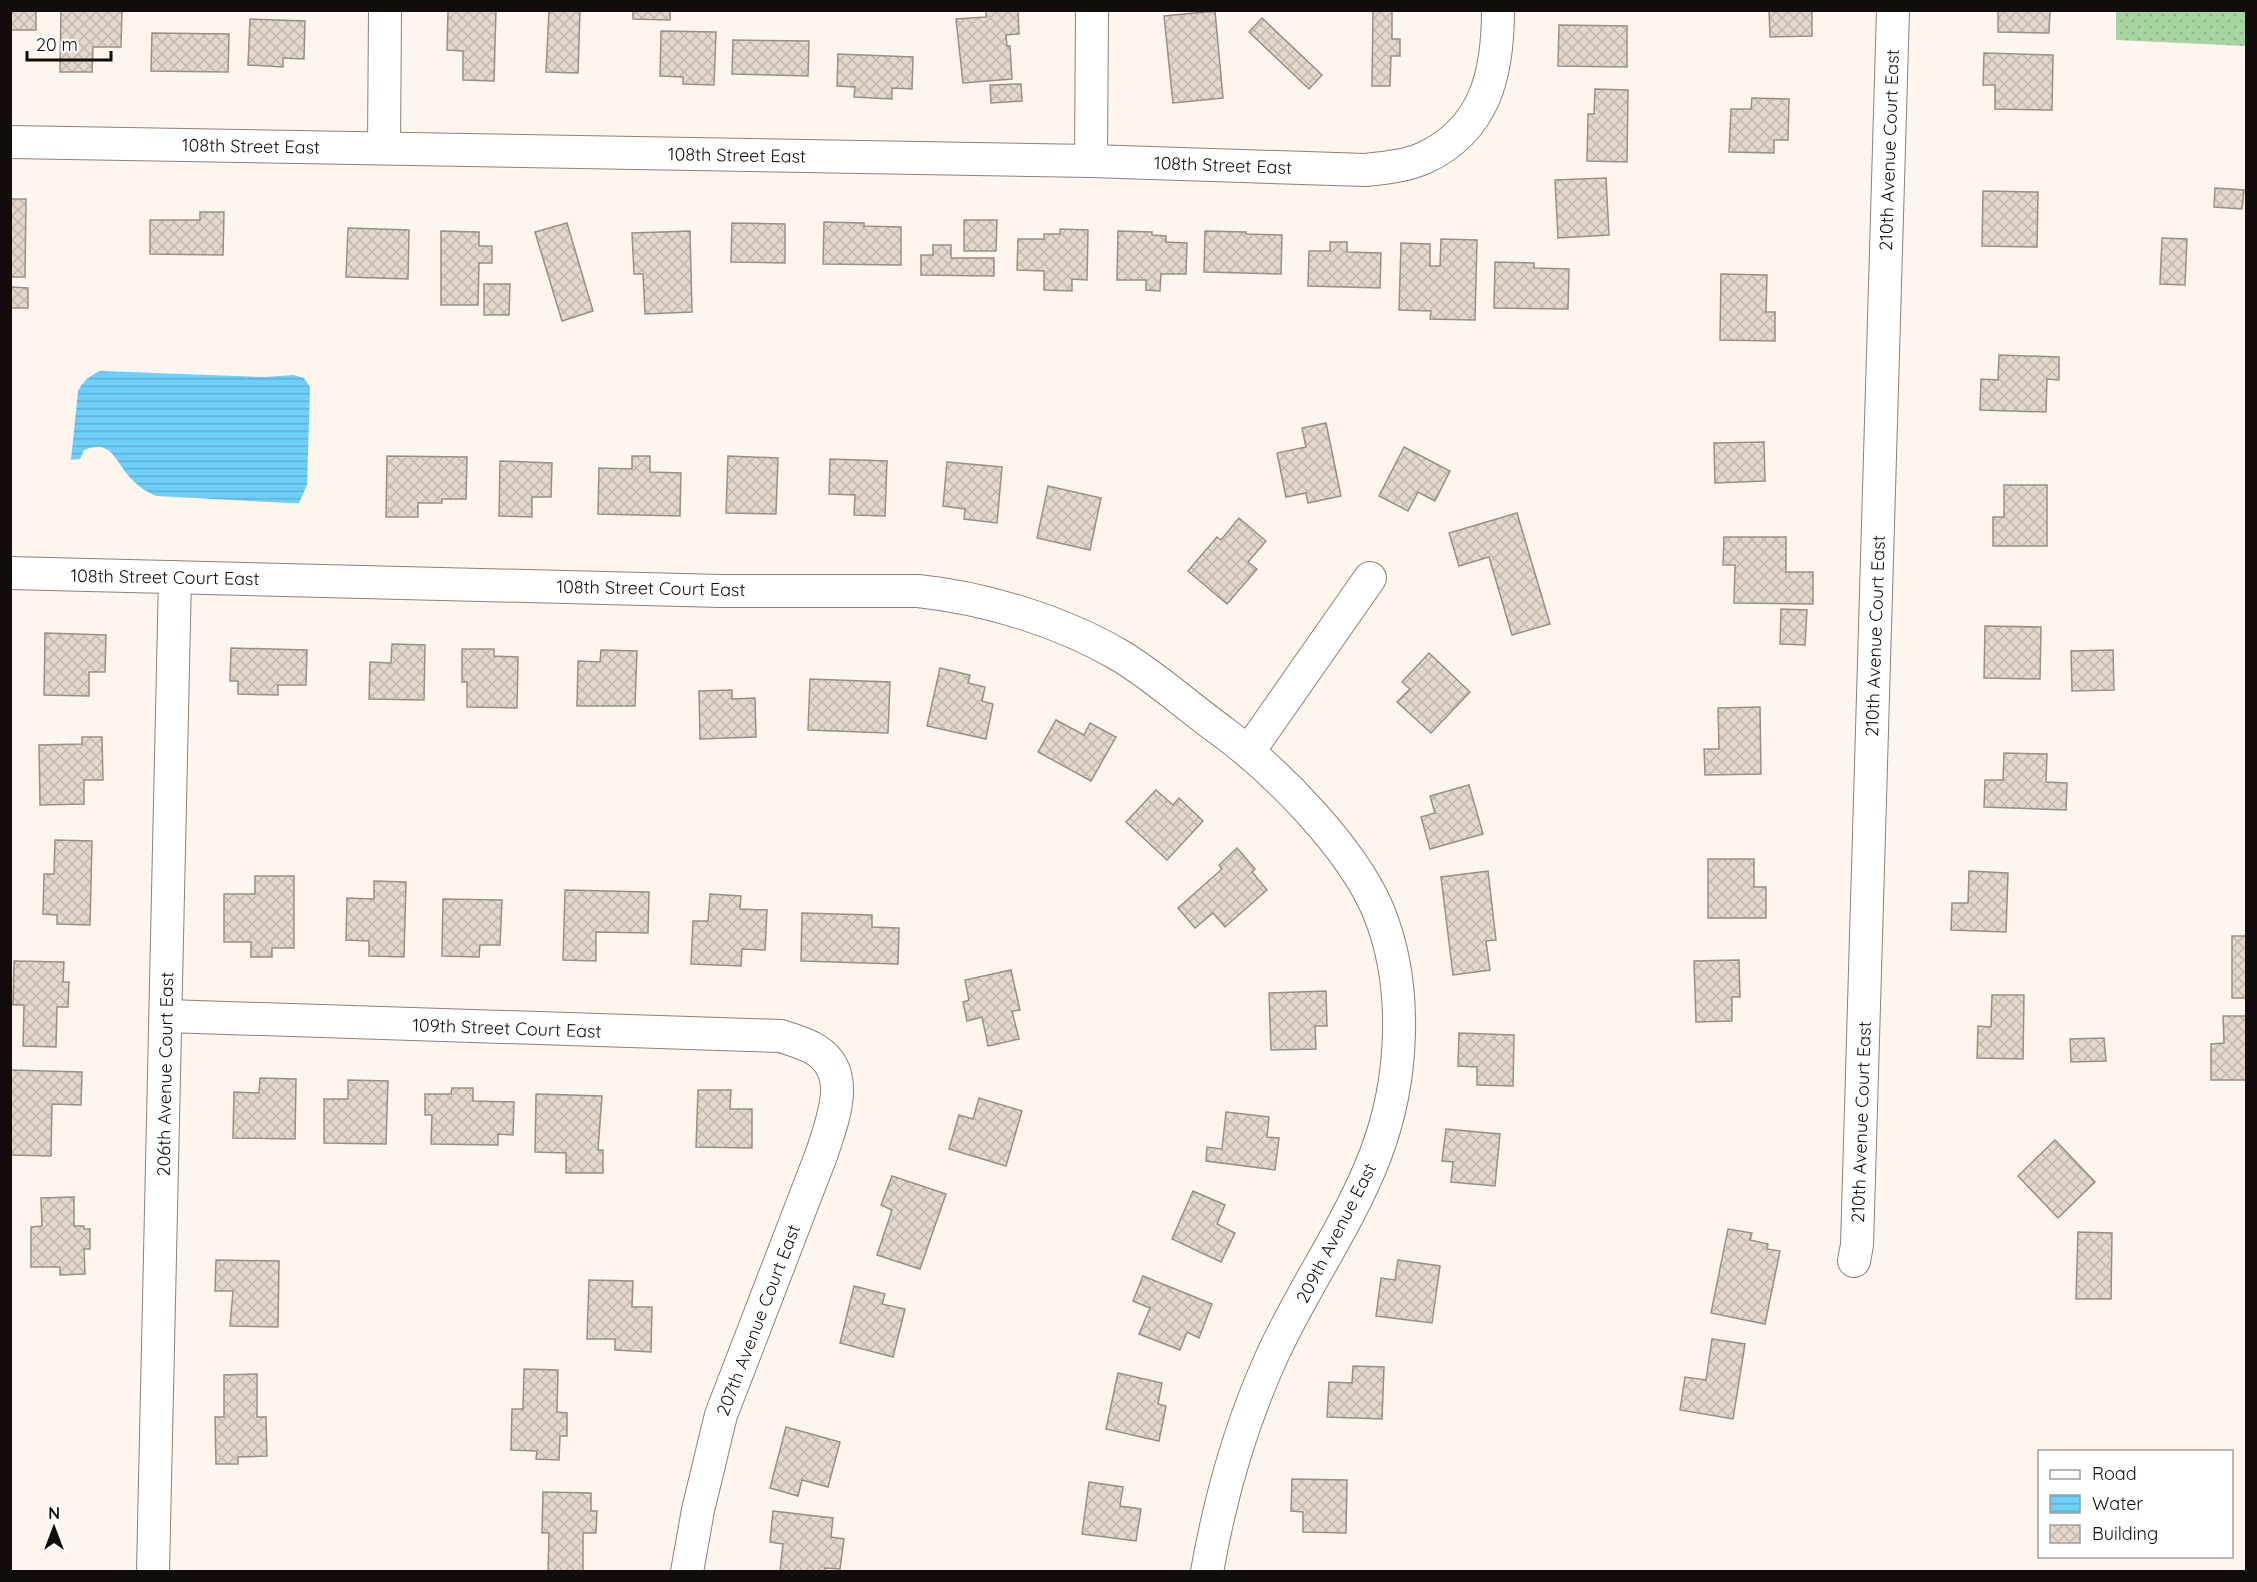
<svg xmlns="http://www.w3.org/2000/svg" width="2257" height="1582" viewBox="0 0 2257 1582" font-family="Quicksand,sans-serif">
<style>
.grass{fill:url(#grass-dots)}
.water{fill:url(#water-rules)}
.building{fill:url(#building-cross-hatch);stroke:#9b8e83;stroke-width:1.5}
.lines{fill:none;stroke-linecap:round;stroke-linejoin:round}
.minor-casing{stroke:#8f8077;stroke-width:34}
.minor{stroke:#fff;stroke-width:32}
.labels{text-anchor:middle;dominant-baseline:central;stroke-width:4.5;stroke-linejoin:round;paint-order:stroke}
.street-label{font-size:18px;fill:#120d0a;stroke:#fff}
</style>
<defs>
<pattern id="grass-dots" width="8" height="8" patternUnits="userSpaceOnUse" patternTransform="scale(1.5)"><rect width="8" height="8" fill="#a7d4a1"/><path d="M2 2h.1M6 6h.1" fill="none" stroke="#8fb589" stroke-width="1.8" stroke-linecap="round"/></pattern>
<pattern id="water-rules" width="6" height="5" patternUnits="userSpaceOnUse" patternTransform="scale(1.5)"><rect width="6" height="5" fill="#6ecff9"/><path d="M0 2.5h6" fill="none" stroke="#5eb1d4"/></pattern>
<pattern id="building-cross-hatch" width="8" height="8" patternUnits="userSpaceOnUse" patternTransform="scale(1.5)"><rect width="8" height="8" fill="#e4d7cb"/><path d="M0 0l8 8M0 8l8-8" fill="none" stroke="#c3b7ad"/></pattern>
</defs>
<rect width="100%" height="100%" fill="#fef5ef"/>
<path class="grass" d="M 2116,11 L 2246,11 L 2246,46 L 2116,40 Z"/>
<path class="water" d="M 100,371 L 264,377 L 294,375 L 304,378 L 310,387 L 307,485 L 299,503 L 289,503 L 157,496 C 145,492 135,484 127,474 C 114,457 109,439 84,450 L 80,459 L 71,460 L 78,391 C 84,380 89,376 100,371 Z"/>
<g class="building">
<rect x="10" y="10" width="26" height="20"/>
<path d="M 61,10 L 122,10 L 121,47 L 93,47 L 92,72 L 60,72 Z"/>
<path d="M 448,10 L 496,10 L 494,81 L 463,80 L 463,51 L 447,50 Z"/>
<path d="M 549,10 L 580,10 L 578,73 L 546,72 Z"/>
<path d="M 633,10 L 670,10 L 670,20 L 633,19 Z"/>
<path d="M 986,10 L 1018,10 L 1019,34 L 1006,35 L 1007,46 L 1010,46 L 1012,79 L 963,83 L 956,19 L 986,17 Z"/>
<path d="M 1373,10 L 1392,10 L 1392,39 L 1400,39 L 1400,56 L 1391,56 L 1390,86 L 1372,86 Z"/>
<path d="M 1769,10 L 1812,10 L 1812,36 L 1770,37 Z"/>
<path d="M 1998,10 L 2050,10 L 2049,33 L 1998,32 Z"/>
<path d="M 1215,11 L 1223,98 L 1173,103 L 1164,16 Z"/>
<path d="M 1262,18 L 1322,75 L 1309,89 L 1249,32 Z"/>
<path d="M 250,19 L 305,21 L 304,59 L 283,58 L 283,67 L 248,65 Z"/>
<path d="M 1559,25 L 1627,26 L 1627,67 L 1558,66 Z"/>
<path d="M 661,31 L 716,32 L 714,85 L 683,84 L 683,77 L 660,76 Z"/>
<path d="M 152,33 L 229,34 L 228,72 L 151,71 Z"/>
<path d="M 733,40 L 809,41 L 808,76 L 732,74 Z"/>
<path d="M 1984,53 L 2053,55 L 2052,110 L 1995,109 L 1995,85 L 1983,85 Z"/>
<path d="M 838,54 L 913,57 L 912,89 L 892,88 L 892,99 L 854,97 L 855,87 L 837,86 Z"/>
<path d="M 1021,84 L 1022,101 L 991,103 L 990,85 Z"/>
<path d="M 1595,89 L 1628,90 L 1627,162 L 1587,161 L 1588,114 L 1594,114 Z"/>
<path d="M 1752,98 L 1789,99 L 1788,140 L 1774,140 L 1774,153 L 1729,152 L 1731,109 L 1751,109 Z"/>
<path d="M 1606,178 L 1609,235 L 1558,238 L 1555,180 Z"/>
<path d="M 2215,188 L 2244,190 L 2242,209 L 2214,207 Z"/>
<path d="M 1983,191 L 2038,192 L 2037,247 L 1982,246 Z"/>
<path d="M 10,199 L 26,199 L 25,277 L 10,277 Z"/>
<path d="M 200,212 L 224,212 L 223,255 L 150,254 L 150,220 L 200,220 Z"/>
<path d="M 964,220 L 997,220 L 996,251 L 964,251 Z"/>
<path d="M 824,222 L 864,223 L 864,226 L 901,227 L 901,265 L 823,264 Z"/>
<path d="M 567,223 L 593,311 L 562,321 L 535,232 Z"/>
<path d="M 732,223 L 785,224 L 785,263 L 731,262 Z"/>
<path d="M 348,228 L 409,230 L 408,279 L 346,277 Z"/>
<path d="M 1060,229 L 1088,230 L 1087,280 L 1072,279 L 1072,291 L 1044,290 L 1044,271 L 1017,270 L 1018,239 L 1044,239 L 1044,234 L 1060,234 Z"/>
<path d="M 441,231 L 479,232 L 479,246 L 492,246 L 492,263 L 479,263 L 478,305 L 441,305 Z"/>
<path d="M 690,231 L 692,312 L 645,314 L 643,274 L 634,274 L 632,233 Z"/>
<path d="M 1118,231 L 1152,232 L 1152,235 L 1166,236 L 1166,242 L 1187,243 L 1186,274 L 1161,274 L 1160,291 L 1146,290 L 1146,280 L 1117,280 Z"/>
<path d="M 1205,231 L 1246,232 L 1246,234 L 1282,235 L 1281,274 L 1204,272 Z"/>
<path d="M 2162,238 L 2187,239 L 2185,285 L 2160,284 Z"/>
<path d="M 1441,239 L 1477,240 L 1475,320 L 1430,319 L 1431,311 L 1399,310 L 1401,243 L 1430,244 L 1430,266 L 1440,266 Z"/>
<path d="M 1330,242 L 1347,242 L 1347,252 L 1381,253 L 1380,288 L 1308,286 L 1309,251 L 1330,251 Z"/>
<path d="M 933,245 L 951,245 L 951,258 L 994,258 L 994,276 L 921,275 L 921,255 L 933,255 Z"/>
<path d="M 1495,262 L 1534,263 L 1534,268 L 1569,269 L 1568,309 L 1494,308 Z"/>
<path d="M 1721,274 L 1767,275 L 1766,312 L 1775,312 L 1775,341 L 1720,340 Z"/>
<path d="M 484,284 L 510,284 L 509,315 L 484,315 Z"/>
<path d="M 10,287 L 28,288 L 28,308 L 10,308 Z"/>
<path d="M 1999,355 L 2059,357 L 2059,380 L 2047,379 L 2046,412 L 1980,410 L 1981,379 L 1998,380 Z"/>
<path d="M 1326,423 L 1341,496 L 1308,503 L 1306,493 L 1286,497 L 1277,453 L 1306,447 L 1302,428 Z"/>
<path d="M 1764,442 L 1765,481 L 1715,483 L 1714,443 Z"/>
<path d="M 1404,447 L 1450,471 L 1435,501 L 1418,492 L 1408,511 L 1379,496 Z"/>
<path d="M 387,456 L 467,457 L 466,499 L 442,499 L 442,503 L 418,503 L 418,517 L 386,517 Z"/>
<path d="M 632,456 L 650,456 L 650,472 L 681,473 L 680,516 L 598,514 L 599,468 L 632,469 Z"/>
<path d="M 728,456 L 778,458 L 776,514 L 726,513 Z"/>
<path d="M 830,459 L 887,461 L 885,516 L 854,515 L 855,495 L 829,494 Z"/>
<path d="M 500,461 L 552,463 L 551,497 L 532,497 L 532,517 L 499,516 Z"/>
<path d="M 947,462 L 1002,467 L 997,523 L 964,519 L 965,509 L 943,506 Z"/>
<path d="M 2004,485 L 2047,485 L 2047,546 L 1993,546 L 1993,517 L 2004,517 Z"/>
<path d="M 1048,486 L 1101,498 L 1090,550 L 1037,538 Z"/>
<path d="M 1517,513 L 1550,624 L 1512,635 L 1489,557 L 1459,566 L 1449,533 Z"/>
<path d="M 1239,518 L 1266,541 L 1248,562 L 1257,569 L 1227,604 L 1188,571 L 1217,537 L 1221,540 Z"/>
<path d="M 1724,537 L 1786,537 L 1786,572 L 1813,572 L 1813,604 L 1734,603 L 1735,565 L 1723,565 Z"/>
<path d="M 1781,609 L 1807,610 L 1805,645 L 1780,644 Z"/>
<path d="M 1985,626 L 2041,627 L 2040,679 L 1984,678 Z"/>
<path d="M 45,633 L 106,635 L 105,672 L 89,672 L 89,696 L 44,695 Z"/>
<path d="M 392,644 L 425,645 L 424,700 L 369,699 L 370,662 L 391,663 Z"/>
<path d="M 231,648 L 307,650 L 306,685 L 278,685 L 278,695 L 238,694 L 238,681 L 230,681 Z"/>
<path d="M 462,649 L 494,649 L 494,656 L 518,657 L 517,708 L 467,707 L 467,682 L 462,682 Z"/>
<path d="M 601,650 L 637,651 L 635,706 L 577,706 L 578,661 L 600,662 Z"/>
<path d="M 2113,650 L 2114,690 L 2072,691 L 2071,651 Z"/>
<path d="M 1429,653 L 1470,692 L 1431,733 L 1397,702 L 1410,689 L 1402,682 Z"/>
<path d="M 940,668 L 970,675 L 968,683 L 985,687 L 982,701 L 993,704 L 986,739 L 927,726 Z"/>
<path d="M 810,679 L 890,682 L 888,733 L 808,730 Z"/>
<path d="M 732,690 L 732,699 L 755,698 L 756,737 L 700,739 L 699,691 Z"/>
<path d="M 1760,707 L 1761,774 L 1705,775 L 1704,749 L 1719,749 L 1718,708 Z"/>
<path d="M 1056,720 L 1084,735 L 1090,723 L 1116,737 L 1091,781 L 1038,752 Z"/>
<path d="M 82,737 L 102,737 L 103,780 L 84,780 L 84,804 L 40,805 L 39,745 L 82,744 Z"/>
<path d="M 2004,753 L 2047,754 L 2046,782 L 2067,783 L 2066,810 L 1984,807 L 1985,780 L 2003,780 Z"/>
<path d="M 1469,785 L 1483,834 L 1430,849 L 1421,817 L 1435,813 L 1430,796 Z"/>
<path d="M 1156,790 L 1173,805 L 1179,798 L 1203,821 L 1167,860 L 1126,822 Z"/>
<path d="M 55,840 L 92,841 L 90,925 L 57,924 L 57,915 L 43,914 L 44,874 L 54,874 Z"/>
<path d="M 1237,848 L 1255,869 L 1252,872 L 1267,890 L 1225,927 L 1213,913 L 1195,928 L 1178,908 L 1222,869 L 1219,865 Z"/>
<path d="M 1708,859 L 1754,859 L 1754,887 L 1766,887 L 1766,918 L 1708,918 Z"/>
<path d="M 1488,871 L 1496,940 L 1486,941 L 1490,970 L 1453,975 L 1441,877 Z"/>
<path d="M 1969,871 L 2008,873 L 2006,932 L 1951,930 L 1952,903 L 1968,903 Z"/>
<path d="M 255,876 L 294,876 L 294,948 L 272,948 L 272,957 L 251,957 L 251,942 L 224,942 L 224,894 L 255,894 Z"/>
<path d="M 374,881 L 406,882 L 404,957 L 369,956 L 369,941 L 346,940 L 347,898 L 374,899 Z"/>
<path d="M 565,890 L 649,892 L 648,933 L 596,932 L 596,961 L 563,960 Z"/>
<path d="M 710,894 L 741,896 L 740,909 L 767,910 L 765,950 L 742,949 L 741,966 L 691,964 L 693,921 L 708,921 Z"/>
<path d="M 443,899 L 502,900 L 500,945 L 480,945 L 479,957 L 442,956 Z"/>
<path d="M 802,913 L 872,915 L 872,927 L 899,928 L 898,964 L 801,961 Z"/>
<rect x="2232" y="936" width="14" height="62"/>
<path d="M 1739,960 L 1740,997 L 1732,997 L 1732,1021 L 1696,1022 L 1694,961 Z"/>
<path d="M 14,961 L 64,962 L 63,982 L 69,982 L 68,1007 L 57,1007 L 56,1047 L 23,1046 L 24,1005 L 13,1005 Z"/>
<path d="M 1011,970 L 1020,1010 L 1012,1011 L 1019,1039 L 988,1046 L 982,1017 L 967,1021 L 963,1002 L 969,1000 L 965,980 Z"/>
<path d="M 1326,991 L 1327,1026 L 1315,1026 L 1316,1049 L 1271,1050 L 1269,993 Z"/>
<path d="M 1992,995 L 2024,995 L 2023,1059 L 1977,1058 L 1978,1026 L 1991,1027 Z"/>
<path d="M 2223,1016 L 2246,1016 L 2246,1080 L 2211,1080 L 2211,1044 L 2224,1043 Z"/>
<path d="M 1459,1033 L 1514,1035 L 1513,1086 L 1477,1085 L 1477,1067 L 1458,1066 Z"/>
<path d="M 2104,1038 L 2106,1061 L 2071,1062 L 2070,1039 Z"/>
<path d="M 11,1070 L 82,1072 L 81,1105 L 52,1104 L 51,1156 L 10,1155 Z"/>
<path d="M 260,1078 L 296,1079 L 295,1139 L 233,1138 L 234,1092 L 259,1093 Z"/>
<path d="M 348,1080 L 388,1081 L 386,1144 L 324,1143 L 324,1099 L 348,1099 Z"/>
<path d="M 452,1088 L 473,1088 L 473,1101 L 514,1102 L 513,1135 L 498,1134 L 498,1145 L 431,1144 L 432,1115 L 425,1115 L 425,1094 L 451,1094 Z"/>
<path d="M 698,1090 L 731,1090 L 730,1109 L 752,1109 L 752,1148 L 696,1147 Z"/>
<path d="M 536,1094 L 602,1096 L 598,1150 L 603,1150 L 603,1173 L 566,1173 L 566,1153 L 535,1152 Z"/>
<path d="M 979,1098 L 1022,1111 L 1006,1166 L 949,1149 L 959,1115 L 973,1119 Z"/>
<path d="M 1226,1112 L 1269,1117 L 1267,1137 L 1279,1138 L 1275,1170 L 1206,1161 L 1207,1147 L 1222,1149 Z"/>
<path d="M 1446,1129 L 1500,1134 L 1495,1186 L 1451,1182 L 1453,1162 L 1442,1161 Z"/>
<path d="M 2055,1140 L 2095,1182 L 2058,1218 L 2018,1176 Z"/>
<path d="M 892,1176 L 946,1194 L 920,1269 L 877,1255 L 892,1210 L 881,1205 Z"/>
<path d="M 1193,1191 L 1225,1205 L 1217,1224 L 1235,1233 L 1221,1262 L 1172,1239 Z"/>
<path d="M 74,1197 L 74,1226 L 84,1226 L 84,1229 L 90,1229 L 90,1249 L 84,1249 L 85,1274 L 60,1275 L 60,1267 L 31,1267 L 31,1227 L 42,1226 L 41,1198 Z"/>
<path d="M 1728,1229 L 1752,1233 L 1750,1240 L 1768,1244 L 1767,1249 L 1780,1251 L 1765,1324 L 1711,1313 Z"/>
<path d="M 2078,1232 L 2112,1233 L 2111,1299 L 2076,1299 Z"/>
<path d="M 216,1260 L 279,1261 L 278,1327 L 230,1326 L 233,1291 L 215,1291 Z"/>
<path d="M 1398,1260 L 1440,1266 L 1432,1323 L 1376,1316 L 1381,1278 L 1395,1280 Z"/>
<path d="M 1143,1276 L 1212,1304 L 1199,1338 L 1187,1332 L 1180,1350 L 1139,1334 L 1150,1308 L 1133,1301 Z"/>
<path d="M 589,1280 L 633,1281 L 632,1307 L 652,1307 L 651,1352 L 615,1350 L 615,1339 L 587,1339 Z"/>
<path d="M 854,1286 L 885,1294 L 882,1304 L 905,1309 L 893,1357 L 840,1343 Z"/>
<path d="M 1712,1339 L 1745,1344 L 1733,1419 L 1680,1410 L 1685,1377 L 1706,1380 Z"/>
<path d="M 1353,1366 L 1384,1367 L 1382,1419 L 1327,1417 L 1329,1382 L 1352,1383 Z"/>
<path d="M 524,1369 L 558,1370 L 557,1412 L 567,1413 L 567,1436 L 560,1436 L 559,1460 L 536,1459 L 537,1451 L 511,1450 L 512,1409 L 523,1409 Z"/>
<path d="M 1118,1373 L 1162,1383 L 1158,1404 L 1166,1406 L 1159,1441 L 1106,1429 Z"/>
<path d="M 257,1374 L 257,1417 L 266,1417 L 267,1456 L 238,1457 L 238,1464 L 216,1464 L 215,1417 L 224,1417 L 224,1375 Z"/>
<path d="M 786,1427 L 840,1442 L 828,1487 L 802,1480 L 798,1496 L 770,1488 Z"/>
<path d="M 1292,1479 L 1347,1480 L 1346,1533 L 1303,1532 L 1303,1512 L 1291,1511 Z"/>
<path d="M 1089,1482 L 1123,1487 L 1120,1506 L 1141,1509 L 1136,1541 L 1082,1534 Z"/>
<path d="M 543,1492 L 591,1493 L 591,1511 L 597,1511 L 596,1533 L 583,1533 L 583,1572 L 548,1572 L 549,1533 L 542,1533 Z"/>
<path d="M 773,1511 L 833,1518 L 831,1537 L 844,1539 L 840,1569 L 825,1568 L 825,1572 L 780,1572 L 783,1544 L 770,1542 Z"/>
</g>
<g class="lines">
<defs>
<g id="minor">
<path d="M 10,142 L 1091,161 L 1365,170 C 1384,168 1406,166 1424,158 C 1486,129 1498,73 1498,10"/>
<path d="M 384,148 L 385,10"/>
<path d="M 1091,161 L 1092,10"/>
<path d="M 10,573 L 721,591 L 918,591 C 985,598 1061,621 1119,655 C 1156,677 1188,707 1223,732 C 1277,772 1351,847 1378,910 C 1409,985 1404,1081 1375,1156 C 1348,1226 1303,1288 1272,1356 C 1241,1424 1220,1498 1207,1572"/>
<path d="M 1249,751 L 1370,578"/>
<path d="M 167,1016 L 781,1036 C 792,1040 805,1043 816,1050 C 853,1073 832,1121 822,1153 L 721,1415 L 698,1510 L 687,1572"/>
<path d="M 1854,1261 L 1857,1245 L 1893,10"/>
<path d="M 153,1572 L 175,577"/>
</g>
</defs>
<use href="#minor" class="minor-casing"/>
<use href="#minor" class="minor"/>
</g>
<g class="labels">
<g class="street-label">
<text transform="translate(251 146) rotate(1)">108th Street East</text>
<text transform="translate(1889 150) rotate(-88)">210th Avenue Court East</text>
<text transform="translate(737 155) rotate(1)">108th Street East</text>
<text transform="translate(1223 165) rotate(2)">108th Street East</text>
<text transform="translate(165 577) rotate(1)">108th Street Court East</text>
<text transform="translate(651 588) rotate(1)">108th Street Court East</text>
<text transform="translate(1875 636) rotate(-88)">210th Avenue Court East</text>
<text transform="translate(507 1028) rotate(2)">109th Street Court East</text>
<text transform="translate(165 1074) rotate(-89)">206th Avenue Court East</text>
<text transform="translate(1861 1122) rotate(-88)">210th Avenue Court East</text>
<text transform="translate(1336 1233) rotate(-63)">209th Avenue East</text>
<text transform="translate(758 1320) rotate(-69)">207th Avenue Court East</text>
</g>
</g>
<rect width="2257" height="1582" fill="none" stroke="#120d0a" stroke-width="24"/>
<rect x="2038" y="1450" width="195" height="108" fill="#ffffff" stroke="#a09e9d" stroke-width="1.5"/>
<rect x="2050" y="1470" width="30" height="9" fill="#ffffff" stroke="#a09e9d" stroke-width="1.5"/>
<text x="2092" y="1480" font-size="18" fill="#120d0a">Road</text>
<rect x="2050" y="1495" width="30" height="18" fill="url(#water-rules)" stroke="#a09e9d" stroke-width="1.5"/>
<text x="2092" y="1510" font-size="18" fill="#120d0a">Water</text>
<rect x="2050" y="1525" width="30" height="18" fill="url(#building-cross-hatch)" stroke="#a09e9d" stroke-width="1.5"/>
<text x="2092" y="1540" font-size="18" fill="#120d0a">Building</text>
<g transform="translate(54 1528)" stroke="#ffffff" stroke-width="4.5" paint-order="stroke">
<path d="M0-4.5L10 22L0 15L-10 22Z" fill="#120d0a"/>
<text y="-9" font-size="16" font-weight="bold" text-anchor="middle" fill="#120d0a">N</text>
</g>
<path d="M27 51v9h84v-9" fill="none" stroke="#120d0a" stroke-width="3"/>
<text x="36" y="51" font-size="18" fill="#120d0a" stroke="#ffffff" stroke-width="4.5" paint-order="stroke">20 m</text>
</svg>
